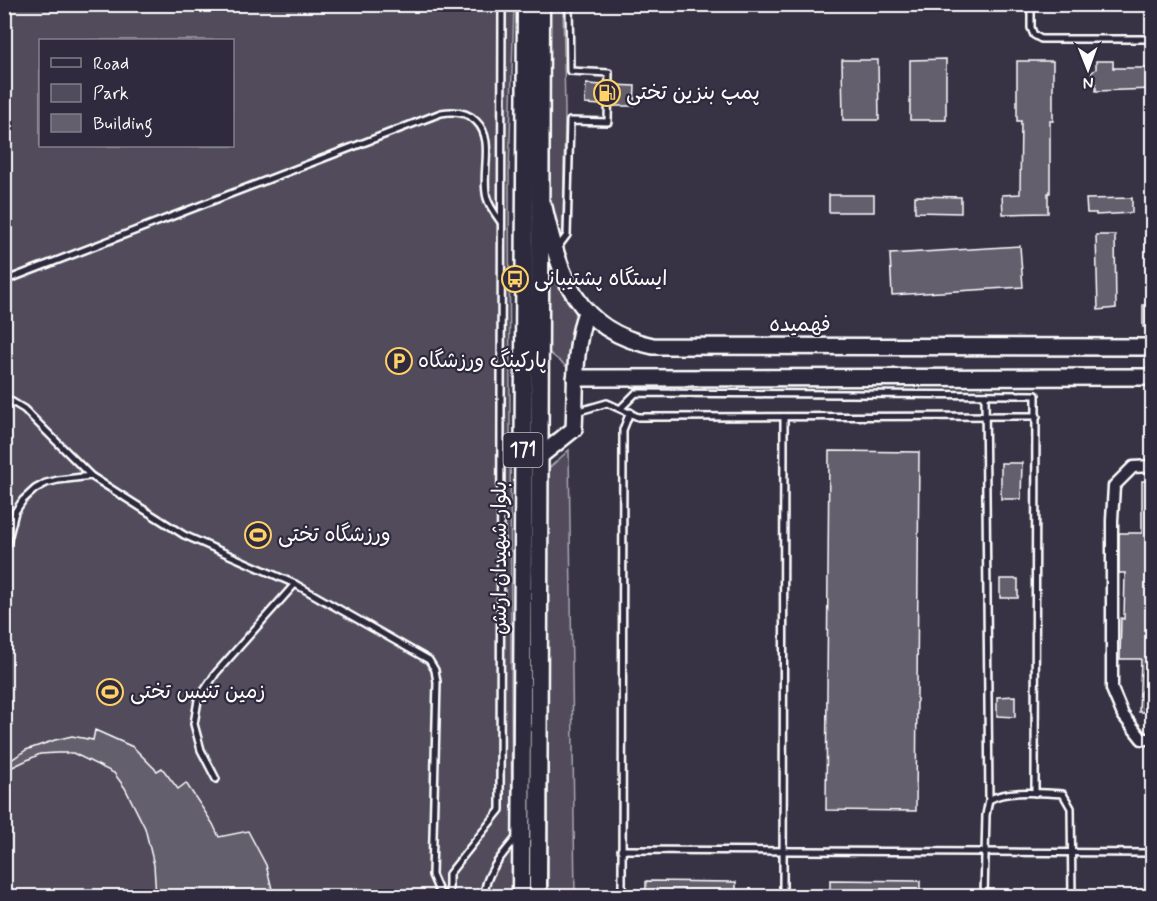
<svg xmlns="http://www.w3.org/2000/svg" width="1157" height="901" viewBox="0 0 1157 901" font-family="Mynerve,'Playpen Sans Arabic',sans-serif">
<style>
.green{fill:#514c5c;stroke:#a8a6ae;stroke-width:1.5;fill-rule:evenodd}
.building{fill:#635f6d;stroke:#fff;stroke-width:1.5}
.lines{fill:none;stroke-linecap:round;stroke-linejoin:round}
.service-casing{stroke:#fff;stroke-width:10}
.minor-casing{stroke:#fff;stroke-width:15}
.secondary-casing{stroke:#fff;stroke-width:20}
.primary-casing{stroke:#fff;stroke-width:21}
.service{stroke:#2f2a3d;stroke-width:5}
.minor{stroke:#2f2a3d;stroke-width:10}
.secondary{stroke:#2f2a3d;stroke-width:15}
.primary{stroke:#2f2a3d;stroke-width:16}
.labels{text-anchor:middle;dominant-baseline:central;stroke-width:4.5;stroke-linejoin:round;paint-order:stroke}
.shield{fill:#2f2a3d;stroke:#c1bfc5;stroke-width:1.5}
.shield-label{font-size:20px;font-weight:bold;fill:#fff}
.poi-label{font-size:21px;fill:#fff;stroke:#2f2a3d;text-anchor:start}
.street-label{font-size:21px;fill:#fff;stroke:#2f2a3d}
</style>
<rect width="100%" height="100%" fill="#373345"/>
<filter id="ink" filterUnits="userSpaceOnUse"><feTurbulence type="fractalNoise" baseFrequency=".0167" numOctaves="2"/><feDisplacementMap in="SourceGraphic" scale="12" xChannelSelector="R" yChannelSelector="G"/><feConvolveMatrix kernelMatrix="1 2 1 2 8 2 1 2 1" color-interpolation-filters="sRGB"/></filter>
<g filter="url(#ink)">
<g class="green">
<path d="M 5,5 L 514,5 L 509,173 L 512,896 L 5,896 ZM 40,40 L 232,40 L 232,146 L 40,146 Z"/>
<path d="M 548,5 L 563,5 L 565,111 L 563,231 L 557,243 L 548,191 Z"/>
<path d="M 550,276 L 579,313 L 571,370 L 547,351 L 545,285 Z"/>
<path d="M 569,450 L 575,896 L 548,896 L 548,469 Z"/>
</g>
<g class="building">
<path d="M 946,59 L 946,120 L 910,120 L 910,60 Z"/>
<path d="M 842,60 L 878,60 L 879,120 L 843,120 Z"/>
<path d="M 1017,61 L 1053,61 L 1053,121 L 1050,121 L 1050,193 L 1048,193 L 1048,213 L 1003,214 L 1002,195 L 1020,194 L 1021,121 L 1017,121 Z"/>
<path d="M 1096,61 L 1113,61 L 1113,68 L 1152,68 L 1152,89 L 1096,91 L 1096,84 L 1091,82 L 1091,73 L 1096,69 Z"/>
<path d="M 586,84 L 604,85 L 603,105 L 585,104 Z"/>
<path d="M 614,85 L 635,86 L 634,106 L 613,106 Z"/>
<rect x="829" y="195" width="45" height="17"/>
<path d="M 915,196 L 961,197 L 961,213 L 915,212 Z"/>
<path d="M 1132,198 L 1132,213 L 1096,215 L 1096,213 L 1087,213 L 1086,199 Z"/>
<path d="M 1096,235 L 1115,235 L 1116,308 L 1098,310 Z"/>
<path d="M 1020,246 L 1023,287 L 892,295 L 890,254 Z"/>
<path d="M 1152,304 L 1152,327 L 1143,327 L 1143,305 Z"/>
<path d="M 829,451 L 919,452 L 916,811 L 826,810 Z"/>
<path d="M 1001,463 L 1022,463 L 1021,499 L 1001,499 Z"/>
<path d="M 1142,481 L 1152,481 L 1152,712 L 1139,712 L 1141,659 L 1120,659 L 1121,618 L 1124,619 L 1125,573 L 1119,573 L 1119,533 L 1142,533 Z"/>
<rect x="1000" y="579" width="18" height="19"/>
<path d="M 1015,696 L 1015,717 L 997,716 L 997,697 Z"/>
<path d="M 95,730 L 133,747 L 157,771 L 162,768 L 178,789 L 186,783 L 213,824 L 219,837 L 248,831 L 266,865 L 274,897 L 156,897 L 154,865 L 145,828 L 125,788 L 114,773 L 73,753 L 57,753 L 40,754 L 4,771 L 4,765 L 26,750 L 55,740 L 72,736 L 93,740 Z"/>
<path d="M 830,880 L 920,881 L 920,897 L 830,897 Z"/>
<path d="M 646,881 L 736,882 L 736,897 L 646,897 Z"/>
</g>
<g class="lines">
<defs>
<g id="service">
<path d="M 1031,4 L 1031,28 L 1034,35 L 1041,39 L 1152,39"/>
<path d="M 558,247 L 567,235 L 570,121 L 608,122 L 609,73 L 570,71 L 569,4"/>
<path d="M 4,281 L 441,113 C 453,111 466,111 476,121 C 496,140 480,173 487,198 C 489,206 496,215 501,222"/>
<path d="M 985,395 L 989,800"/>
<path d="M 4,397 L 24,409 L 91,476"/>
<path d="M 621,408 L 636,393 L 1036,395 L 1035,793"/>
<path d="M 576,412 L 607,403 L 638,417 L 1037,416"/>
<path d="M 4,555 L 15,512 L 23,500 L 35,489 L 46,483 L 58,480 L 91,476 L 184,535 L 295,584 L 429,660 L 435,670 L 437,682 L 432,875 L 441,896"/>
<path d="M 216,779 L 201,750 L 194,724 L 198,700 L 216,673 L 295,584"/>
<path d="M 621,850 L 1152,853"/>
<path d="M 449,896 L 449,874 L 500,810 L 502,4"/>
<path d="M 484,896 C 485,873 503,854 517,837"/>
<path d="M 622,896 L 623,430 L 630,412"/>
<path d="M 783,896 L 784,417"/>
<path d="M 984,896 L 986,815 L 989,800 C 1005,789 1043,793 1063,794 L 1071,808 L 1072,896"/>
</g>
<path id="minor" d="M 1152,466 L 1133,467 L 1114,486 L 1112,520 L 1112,689 L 1123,715 L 1142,739 L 1152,739"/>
<g id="secondary">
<path d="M 544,207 C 560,276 575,330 653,346 L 1152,347"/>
<path d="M 575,378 L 1152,377"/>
<path d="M 539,457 L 574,429 C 576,390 573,349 586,312"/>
</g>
<g id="primary">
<path d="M 521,896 L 526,4"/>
<path d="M 538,896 L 541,4"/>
</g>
</defs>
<use href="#service" class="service-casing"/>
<use href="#minor" class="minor-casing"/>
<use href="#secondary" class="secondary-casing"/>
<use href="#primary" class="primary-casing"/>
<use href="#service" class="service"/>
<use href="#minor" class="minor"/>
<use href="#secondary" class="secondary"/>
<use href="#primary" class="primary"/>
</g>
</g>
<defs>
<symbol id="fuel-ring" viewBox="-11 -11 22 22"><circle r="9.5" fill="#2f2a3d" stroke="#ffd166" stroke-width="1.5"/><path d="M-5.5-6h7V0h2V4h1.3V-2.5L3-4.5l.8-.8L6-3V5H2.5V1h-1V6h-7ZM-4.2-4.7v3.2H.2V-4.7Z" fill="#ffd166"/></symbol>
<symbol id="bus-ring" viewBox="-11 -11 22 22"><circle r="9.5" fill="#2f2a3d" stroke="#ffd166" stroke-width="1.5"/><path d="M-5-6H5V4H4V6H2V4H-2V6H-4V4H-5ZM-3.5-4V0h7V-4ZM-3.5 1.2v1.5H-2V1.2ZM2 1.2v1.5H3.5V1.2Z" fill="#ffd166"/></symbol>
<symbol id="parking-ring" viewBox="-11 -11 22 22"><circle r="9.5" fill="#2f2a3d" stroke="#ffd166" stroke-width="1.5"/><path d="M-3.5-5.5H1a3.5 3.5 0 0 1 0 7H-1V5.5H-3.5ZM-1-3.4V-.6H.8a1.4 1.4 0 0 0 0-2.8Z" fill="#ffd166"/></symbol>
<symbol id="stadium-ring" viewBox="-11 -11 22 22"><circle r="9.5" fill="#2f2a3d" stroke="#ffd166" stroke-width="1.5"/><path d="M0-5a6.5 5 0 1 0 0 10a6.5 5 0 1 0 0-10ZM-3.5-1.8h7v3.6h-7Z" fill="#ffd166"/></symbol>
</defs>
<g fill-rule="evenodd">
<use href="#fuel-ring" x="592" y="78" width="30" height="30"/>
<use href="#bus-ring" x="500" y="264" width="30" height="30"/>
<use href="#parking-ring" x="384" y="346" width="30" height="30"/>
<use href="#stadium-ring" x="243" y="520" width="30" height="30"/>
<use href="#stadium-ring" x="95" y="677" width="30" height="30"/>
</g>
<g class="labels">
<rect class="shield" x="503.5" y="433" width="39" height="34" rx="4.5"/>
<g class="shield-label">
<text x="523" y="450">171</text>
</g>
<g class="poi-label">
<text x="626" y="93">پمپ بنزین تختی</text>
<text x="534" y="279">ایستگاه پشتیبانی</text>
<text x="418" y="361">پارکینگ ورزشگاه</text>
<text x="278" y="535">ورزشگاه تختی</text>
<text x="130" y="692">زمین تنیس تختی</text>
</g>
<g class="street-label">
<text x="800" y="325">فهمیده</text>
<text transform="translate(500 558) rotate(-90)">بلوار شهیدان ارتش</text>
</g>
</g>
<rect width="1157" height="901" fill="none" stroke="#2f2a3d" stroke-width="24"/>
<rect x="12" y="12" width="1133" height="877" fill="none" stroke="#fff" stroke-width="2" filter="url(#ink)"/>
<rect x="39" y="39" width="195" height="108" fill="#2f2a3d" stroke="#827f8b" stroke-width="1.5"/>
<rect x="51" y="58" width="30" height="9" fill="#2f2a3d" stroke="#827f8b" stroke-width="1.5"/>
<text x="93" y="69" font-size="18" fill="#ffffff">Road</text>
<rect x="51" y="84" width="30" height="18" fill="#514c5c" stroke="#827f8b" stroke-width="1.5"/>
<text x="93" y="99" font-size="18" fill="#ffffff">Park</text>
<rect x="51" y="114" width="30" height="18" fill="#635f6d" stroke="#827f8b" stroke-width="1.5"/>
<text x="93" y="129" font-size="18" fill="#ffffff">Building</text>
<g transform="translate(1088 69) rotate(179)" stroke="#2f2a3d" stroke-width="4.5" paint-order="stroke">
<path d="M0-4.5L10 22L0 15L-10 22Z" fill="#ffffff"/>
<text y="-9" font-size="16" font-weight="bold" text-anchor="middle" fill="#ffffff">N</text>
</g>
</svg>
